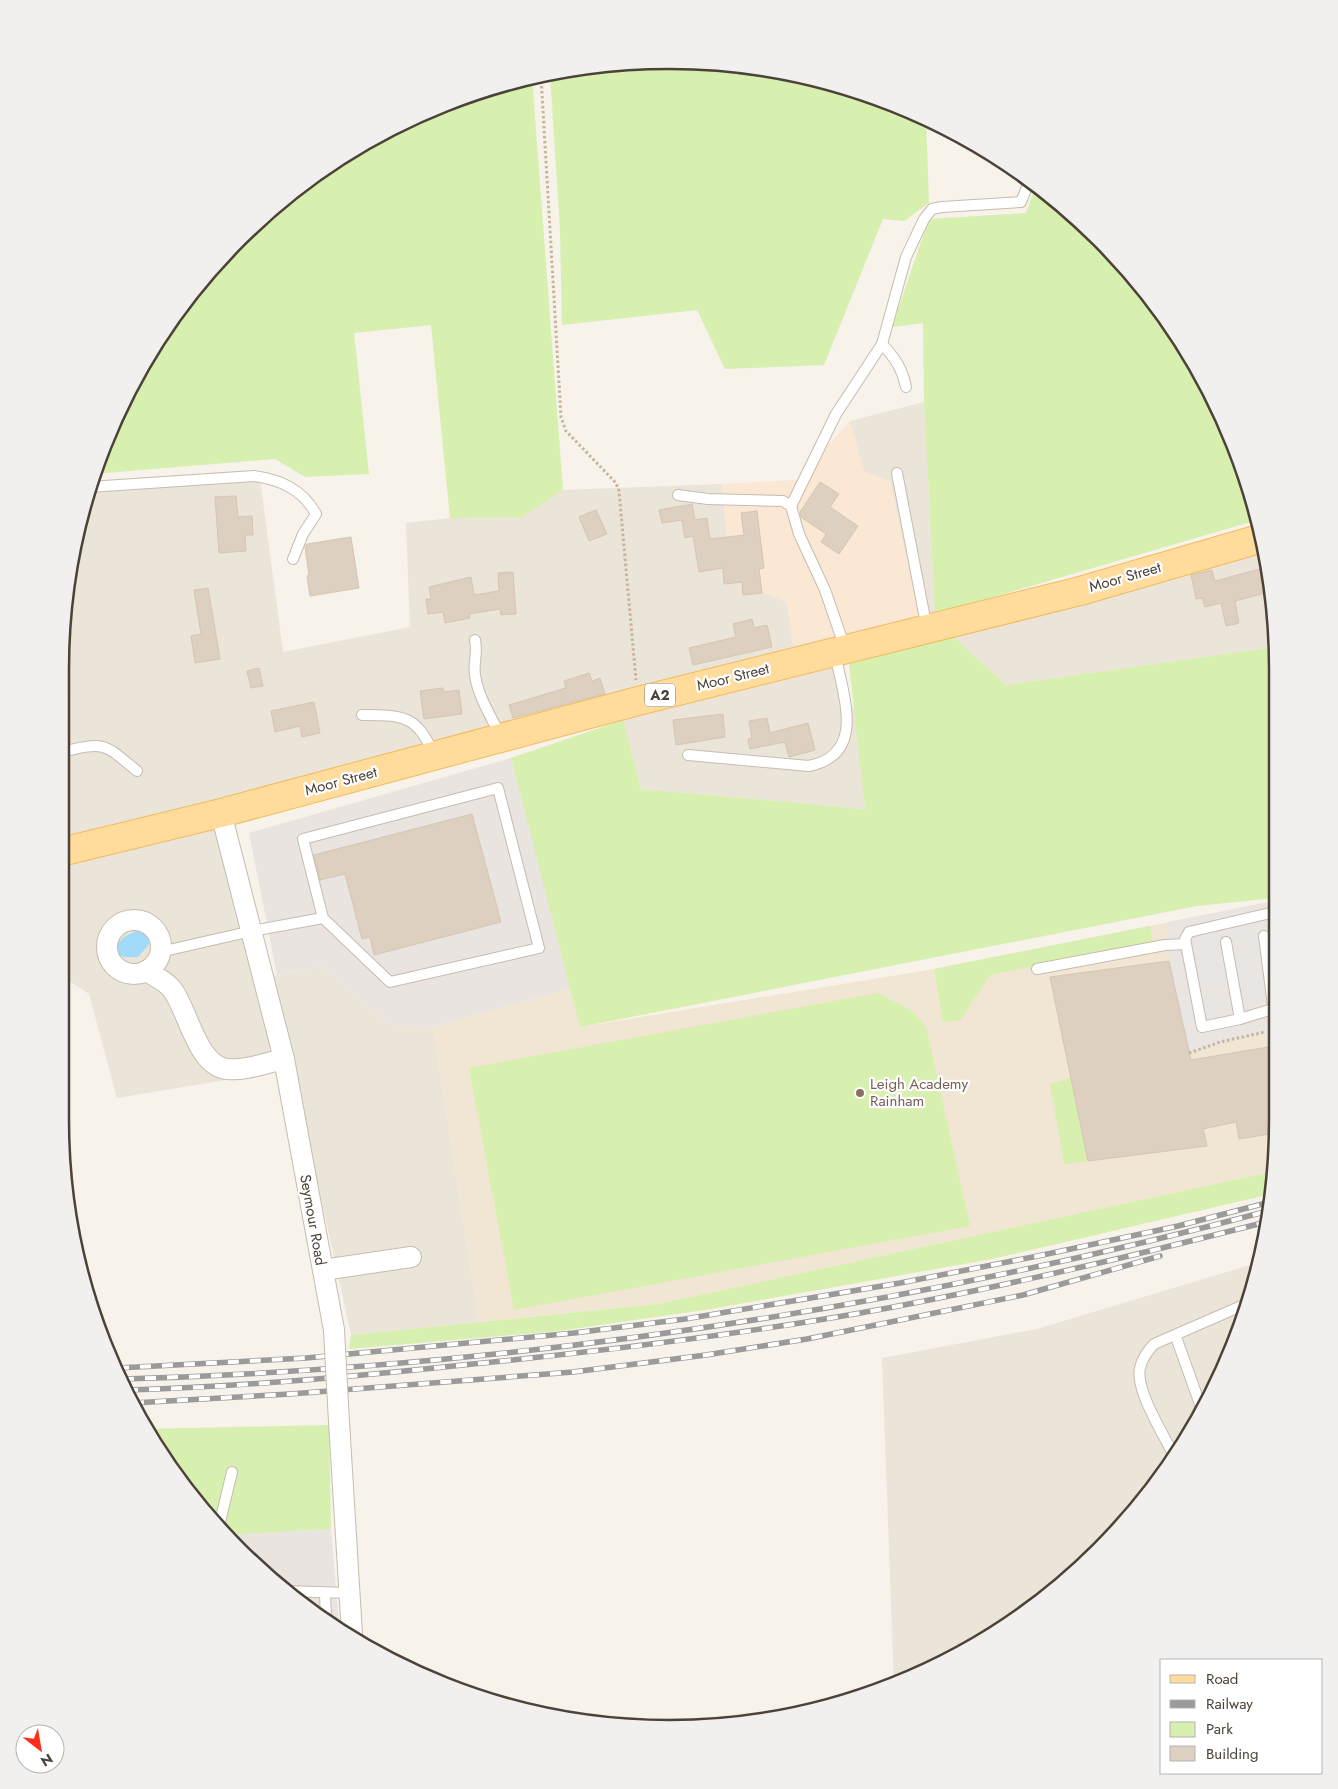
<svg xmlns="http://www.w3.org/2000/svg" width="1338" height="1789" viewBox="0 0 1338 1789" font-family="Jost,sans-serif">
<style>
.residential{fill:#ebe4d8}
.commercial{fill:#fae7d4}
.industrial{fill:#e9e4df}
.education{fill:#f1e6d3}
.green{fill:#d7efaf}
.parking{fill:#e8e5e2}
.water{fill:#a1dbf9}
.building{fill:#ddd0c1;stroke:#d6c5b1}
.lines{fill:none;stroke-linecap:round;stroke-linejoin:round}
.lane-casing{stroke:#c7bcae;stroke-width:12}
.street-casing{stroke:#c7bcae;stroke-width:22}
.primary-casing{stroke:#f1bb5e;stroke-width:30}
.path{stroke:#c7b49b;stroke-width:3;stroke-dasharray:2.5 2.5;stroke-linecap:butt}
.lane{stroke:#fff;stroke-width:10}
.street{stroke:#fff;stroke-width:20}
.primary{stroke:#ffdc9b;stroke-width:28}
.rail-casing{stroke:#9a9a9a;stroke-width:5.5}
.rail{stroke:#fff;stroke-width:4;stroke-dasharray:11;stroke-linecap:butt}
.street-bridge-casing{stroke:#c7bcae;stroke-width:22;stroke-linecap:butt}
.street-bridge{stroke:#fff;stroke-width:20}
.education-dot{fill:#8d6e63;stroke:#fff;stroke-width:2}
.labels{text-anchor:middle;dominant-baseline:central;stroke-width:4.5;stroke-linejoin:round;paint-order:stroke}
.shield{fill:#fff;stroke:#827b73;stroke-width:1}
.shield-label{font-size:14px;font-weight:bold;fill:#4c4237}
.street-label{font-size:15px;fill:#4c4237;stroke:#fff}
.education-label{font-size:15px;fill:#785e54;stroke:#fff;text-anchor:start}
.rim{fill:none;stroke:#4c4237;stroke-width:2.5}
</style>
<rect width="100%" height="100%" fill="#f7f2ea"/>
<g class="residential">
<path d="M 924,402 L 935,613 L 1262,551 L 1273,589 L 1273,647 L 1006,685 L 954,637 L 833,668 L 856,714 L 865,809 L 641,789 L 616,697 L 208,806 L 264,978 L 322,966 L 389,1024 L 433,1027 L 479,1322 L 351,1335 L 293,1069 L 117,1098 L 89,994 L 60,975 L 61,629 L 81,512 L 88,489 L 260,479 L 283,652 L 410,627 L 406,523 L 450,518 L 522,517 L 563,490 L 722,484 L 730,577 L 786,602 L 919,616 L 890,482 L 860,470 L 850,421 Z"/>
<path d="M 1260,1262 L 1257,1278 L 1197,1424 L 1127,1522 L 1040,1603 L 894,1685 L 882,1358 L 1037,1329 Z"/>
</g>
<path class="commercial" d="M 850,421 L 864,471 L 890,481 L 919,615 L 793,646 L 786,602 L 730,577 L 722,484 L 797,480 Z"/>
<g class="industrial">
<path d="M 511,758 L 572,988 L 433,1027 L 389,1024 L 322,966 L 277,975 L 249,833 Z"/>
<path d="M 331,1529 L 339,1625 L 267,1578 L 228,1535 Z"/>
</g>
<path class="education" d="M 1275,901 L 1277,1160 L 1275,1171 L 658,1304 L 479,1322 L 433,1027 L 572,988 L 580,1027 L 934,969 Z"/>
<g class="green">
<path d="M 629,61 L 749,65 L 865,92 L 926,120 L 929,203 L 904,221 L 883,219 L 824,365 L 725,369 L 697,310 L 562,325 L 560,230 L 550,74 Z"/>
<path d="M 532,77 L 563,490 L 522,517 L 450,518 L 431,325 L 354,333 L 369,474 L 305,477 L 275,459 L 93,474 L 106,436 L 162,331 L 238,239 L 298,186 L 400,123 L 512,81 Z"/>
<path d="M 1036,186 L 1071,211 L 1152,299 L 1232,436 L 1254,521 L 935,614 L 924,402 L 923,323 L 892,327 L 929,219 L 1026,213 Z"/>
<path d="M 954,637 L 1006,685 L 1273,647 L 1275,898 L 1197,906 L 580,1027 L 511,758 L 623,720 L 641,789 L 865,809 L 849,664 Z"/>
<path d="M 1150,926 L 1153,942 L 990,975 L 960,1020 L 943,1022 L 934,969 Z"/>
<path d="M 877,993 L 911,1010 L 926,1026 L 970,1226 L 514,1310 L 469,1068 Z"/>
<path d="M 1071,1078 L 1088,1161 L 1064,1164 L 1050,1084 Z"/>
<path d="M 1275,1171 L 1271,1194 L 992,1259 L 711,1309 L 559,1331 L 349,1349 L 351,1335 L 658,1304 Z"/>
<path d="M 329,1425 L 331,1529 L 228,1535 L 186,1491 L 145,1429 Z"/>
</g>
<path class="parking" d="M 1275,901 L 1276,1055 L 1274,1046 L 1263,1033 L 1189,1053 L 1170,964 L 1167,922 Z"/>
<path class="water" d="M 140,929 L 149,932 L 151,942 L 138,957 C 130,957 120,959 115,951 L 118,943 L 124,937 Z"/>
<g class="building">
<path d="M 820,482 L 839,494 L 830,507 L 858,526 L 839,554 L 821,542 L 826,534 L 801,517 L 800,512 Z"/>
<path d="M 236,496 L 238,517 L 252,516 L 253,535 L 245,535 L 246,551 L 219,553 L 215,497 Z"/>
<path d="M 692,504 L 695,520 L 707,518 L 710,539 L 744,535 L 741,513 L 757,511 L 764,568 L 759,569 L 762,593 L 743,595 L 742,582 L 724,584 L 723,568 L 699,572 L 693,536 L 685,538 L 682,520 L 662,523 L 659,510 Z"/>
<path d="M 596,510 L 607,534 L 589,541 L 579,517 Z"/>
<path d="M 351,537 L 359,588 L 310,596 L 307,576 L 309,575 L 305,547 L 307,544 Z"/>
<path d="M 1267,567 L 1273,591 L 1235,601 L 1239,623 L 1226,626 L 1221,603 L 1205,607 L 1202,598 L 1196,599 L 1191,575 L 1212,570 L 1215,581 Z"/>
<path d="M 513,572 L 516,614 L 501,615 L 500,609 L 469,614 L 470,618 L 445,623 L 443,612 L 428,614 L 426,599 L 431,599 L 429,587 L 471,577 L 474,595 L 499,591 L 498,573 Z"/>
<path d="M 208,588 L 220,659 L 195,663 L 191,636 L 201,634 L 194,590 Z"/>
<path d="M 752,619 L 754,628 L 767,625 L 772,647 L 693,665 L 689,648 L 736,637 L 733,624 Z"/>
<path d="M 259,668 L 263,686 L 251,688 L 247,671 Z"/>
<path d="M 589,673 L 592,681 L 600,678 L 605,694 L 513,718 L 509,705 L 566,688 L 564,681 Z"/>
<path d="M 443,688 L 444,692 L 459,690 L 462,714 L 424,719 L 420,691 Z"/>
<path d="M 314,702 L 320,733 L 302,737 L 300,726 L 275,732 L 271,711 Z"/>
<path d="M 723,714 L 725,737 L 676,745 L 673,720 Z"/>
<path d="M 767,718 L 770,733 L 808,723 L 815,750 L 789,757 L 785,742 L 750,749 L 748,739 L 752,738 L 749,721 Z"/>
<path d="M 472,814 L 501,922 L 374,955 L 370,937 L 362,939 L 345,874 L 320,880 L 314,855 Z"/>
<path d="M 1169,961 L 1191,1060 L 1274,1046 L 1276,1133 L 1239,1139 L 1236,1122 L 1203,1129 L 1207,1146 L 1088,1161 L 1050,977 Z"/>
</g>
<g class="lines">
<defs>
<g id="lane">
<path d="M 882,344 C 895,358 902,368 906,387"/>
<path d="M 897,473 L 927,629"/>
<path d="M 89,487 L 254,476 C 281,480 302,489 316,514 L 303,534 L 293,559"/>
<path d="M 678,495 L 708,499 L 783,501 L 791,506 L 799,534 L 825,590 L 845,648"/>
<path d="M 791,506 L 836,414 L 882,344 L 906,257 L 924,219 L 932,209 L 942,207 L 1021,202 L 1029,182"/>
<path d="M 475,640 C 478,653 473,663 475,675 C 478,697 492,718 501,737"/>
<path d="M 362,715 C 403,715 417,715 434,755"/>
<path d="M 61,752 C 106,742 102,742 137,771"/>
<path d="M 688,755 L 809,766 C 868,754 842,694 835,652"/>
<path d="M 1275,912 L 1189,932 L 1185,939 L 1202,1027 L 1240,1019 L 1276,1008"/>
<path d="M 1264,936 L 1276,1029"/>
<path d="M 1226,942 L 1240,1019"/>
<path d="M 160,952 L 252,931 L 323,918 L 390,982 L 539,948 L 498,788 L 303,839 L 323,918"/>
<path d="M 1037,969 L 1165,945 L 1186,944"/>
<path d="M 1176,1337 L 1202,1410"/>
<path d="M 1174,1456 C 1164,1435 1135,1390 1140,1368 C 1142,1358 1148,1351 1154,1344 L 1246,1304"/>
<path d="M 219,1526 L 232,1472"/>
<path d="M 287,1591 L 349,1593"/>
<path d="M 325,1594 L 326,1617"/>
</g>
<g id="street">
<path d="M 221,813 L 284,1059 L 334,1330"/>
<circle cx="134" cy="947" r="27"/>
<path d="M 146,971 C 154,976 166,981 172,989 C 188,1010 197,1066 227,1069 C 246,1071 265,1063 284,1059"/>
<path d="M 323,1270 L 411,1257"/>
<path d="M 339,1422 L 352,1634"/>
</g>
<path id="primary" d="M 61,852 L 221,813 L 638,701 L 1080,591 L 1259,539"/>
</defs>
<use href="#lane" class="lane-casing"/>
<use href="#street" class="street-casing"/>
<use href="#primary" class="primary-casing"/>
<g class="path">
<path d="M 541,76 L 561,417 L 566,431 L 616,483 L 619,491 L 636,680"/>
<path d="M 1189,1053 L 1220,1042 L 1265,1032"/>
</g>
<use href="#lane" class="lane"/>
<use href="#street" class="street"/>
<use href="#primary" class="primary"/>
<defs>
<g id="rail">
<path d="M 118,1368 L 306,1358 L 574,1333 L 685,1319 L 900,1283 L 1038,1256 L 1178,1226 L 1270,1202"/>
<path d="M 123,1379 C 509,1368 895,1310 1268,1211"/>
<path d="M 127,1390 C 239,1387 351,1377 463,1365 C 605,1351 747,1334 888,1308 C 1015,1284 1141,1254 1266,1222"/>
<path d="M 133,1403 L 290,1394 L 573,1372 L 706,1355 L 807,1339 L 1023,1295 L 1160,1256"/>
</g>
</defs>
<use href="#rail" class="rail-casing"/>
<use href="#rail" class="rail"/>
<defs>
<path id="street-bridge" d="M 334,1330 L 339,1422"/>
</defs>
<use href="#street-bridge" class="street-bridge-casing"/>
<use href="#street-bridge" class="street-bridge"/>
</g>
<circle class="education-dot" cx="860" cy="1093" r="5"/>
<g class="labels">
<rect class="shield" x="645" y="683.5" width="30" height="23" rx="4"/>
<g class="shield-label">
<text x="660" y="695">A2</text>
</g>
<g class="street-label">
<text transform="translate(1125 577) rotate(-16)">Moor Street</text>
<text transform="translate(733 677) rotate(-14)">Moor Street</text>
<text transform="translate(341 781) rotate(-15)">Moor Street</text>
<text transform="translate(313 1220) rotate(80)">Seymour Road</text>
</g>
<g class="education-label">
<text x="870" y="1084">Leigh Academy<tspan x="870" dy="17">Rainham</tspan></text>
</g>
</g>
<path d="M0 0H1338V1789H0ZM669 69H669A600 600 0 0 1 1269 669V1120A600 600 0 0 1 669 1720H669A600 600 0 0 1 69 1120V669A600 600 0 0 1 669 69Z" fill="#f1f0ef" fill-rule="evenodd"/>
<path class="rim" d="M669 69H669A600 600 0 0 1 1269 669V1120A600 600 0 0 1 669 1720H669A600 600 0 0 1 69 1120V669A600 600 0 0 1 669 69Z"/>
<rect x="1160" y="1659" width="162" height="115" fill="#ffffff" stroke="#b7b3af"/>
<rect x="1170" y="1675" width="25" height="8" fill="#ffdc9b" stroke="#b7b3af"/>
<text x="1206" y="1684" font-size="15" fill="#4c4237">Road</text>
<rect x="1170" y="1700" width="25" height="8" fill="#9a9a9a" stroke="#b7b3af"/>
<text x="1206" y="1709" font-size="15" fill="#4c4237">Railway</text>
<rect x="1170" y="1722" width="25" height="15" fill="#d7efaf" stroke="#b7b3af"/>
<text x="1206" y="1734" font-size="15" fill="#4c4237">Park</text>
<rect x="1170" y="1746" width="25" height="15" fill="#ddd0c1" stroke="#b7b3af"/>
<text x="1206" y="1759" font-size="15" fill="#4c4237">Building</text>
<g transform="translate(40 1749) rotate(149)"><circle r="24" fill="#ffffff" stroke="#b7b3af"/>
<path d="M0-4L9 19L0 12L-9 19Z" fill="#ff2c19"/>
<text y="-8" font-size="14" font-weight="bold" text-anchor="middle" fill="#4c4237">N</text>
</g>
</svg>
